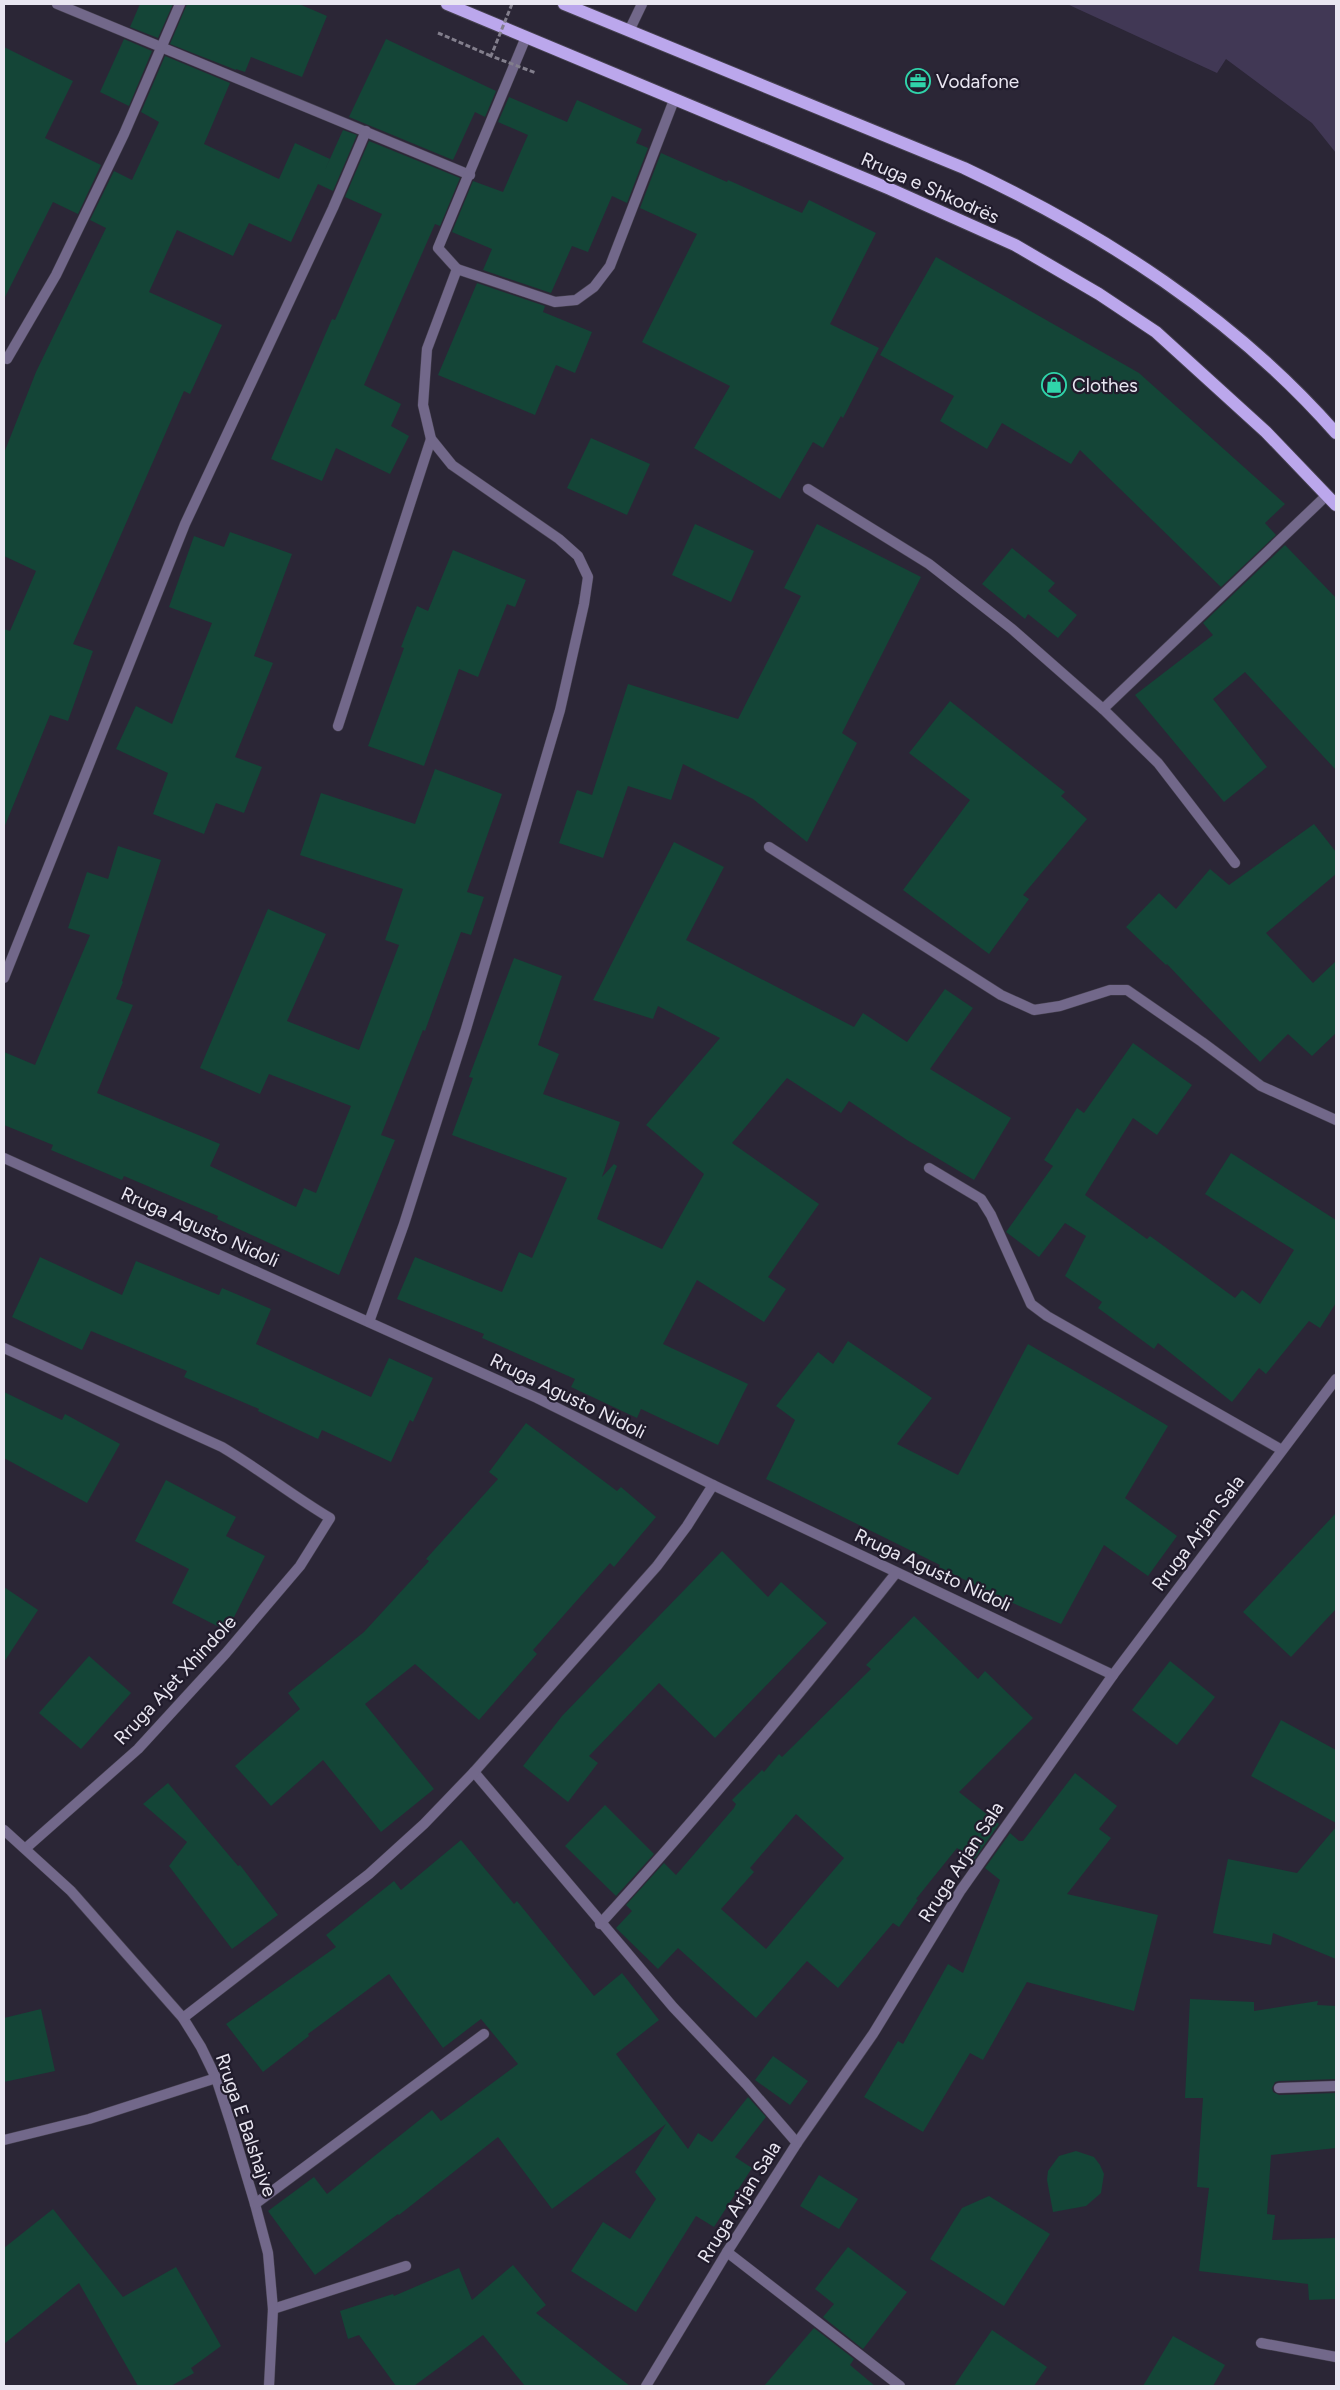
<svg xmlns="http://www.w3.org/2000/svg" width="1340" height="2390" viewBox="0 0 1340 2390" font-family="Figtree,sans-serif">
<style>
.green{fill:#413855}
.building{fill:#144537;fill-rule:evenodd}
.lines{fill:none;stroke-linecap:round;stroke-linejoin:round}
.service-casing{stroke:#464150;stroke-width:11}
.minor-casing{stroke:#464150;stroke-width:11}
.tertiary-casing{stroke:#464150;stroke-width:11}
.primary-casing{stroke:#464150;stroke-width:14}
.path{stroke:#827e8c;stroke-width:3;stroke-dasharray:5 2.5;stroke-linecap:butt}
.service{stroke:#72688a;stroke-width:10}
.minor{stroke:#72688a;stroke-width:10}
.tertiary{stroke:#72688a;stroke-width:10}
.primary{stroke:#bba7ec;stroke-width:12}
.path-bridge{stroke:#827e8c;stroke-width:3;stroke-dasharray:5 2.5;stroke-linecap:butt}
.labels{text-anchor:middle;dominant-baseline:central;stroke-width:4.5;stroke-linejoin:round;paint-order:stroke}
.poi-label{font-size:19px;fill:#e9e6f1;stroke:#211c2c;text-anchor:start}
.street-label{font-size:19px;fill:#e9e6f1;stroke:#211c2c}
</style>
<rect width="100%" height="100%" fill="#2b2636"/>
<path class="green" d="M 1067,4 L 1336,4 L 1336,153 L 1312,123 L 1226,59 L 1217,73 Z"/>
<g class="building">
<path d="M 140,4 L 173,4 L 158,38 L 130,27 Z"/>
<path d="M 187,4 L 299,4 L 327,16 L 302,77 L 251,57 L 245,72 L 236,69 L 236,70 L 170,44 Z"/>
<path d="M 124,39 L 152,51 L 129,106 L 100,92 Z"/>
<path d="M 386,39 L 496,91 L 485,117 L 475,112 L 453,160 L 349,117 Z"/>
<path d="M 4,47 L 73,81 L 45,138 L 101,165 L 78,214 L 53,202 L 4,299 Z"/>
<path d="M 165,56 L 230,83 L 204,144 L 279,179 L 295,143 L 330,159 L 324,172 L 343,130 L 357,135 L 333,191 L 318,184 L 291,242 L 249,223 L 233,256 L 177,230 L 149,292 L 222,325 L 190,394 L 184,391 L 73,644 L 93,651 L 68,721 L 50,715 L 4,828 L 4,629 L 10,631 L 36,571 L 4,556 L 4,453 L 36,372 L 106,228 L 90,220 L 114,171 L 132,180 L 159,122 L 141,112 Z"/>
<path d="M 509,97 L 567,122 L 577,100 L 642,129 L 636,143 L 648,148 L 627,203 L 612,196 L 588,252 L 572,246 L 551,293 L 483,270 L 492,249 L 452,232 L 473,181 L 503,192 L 528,135 L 498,122 Z"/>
<path d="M 369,141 L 460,178 L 440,226 L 435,224 L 364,385 L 401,404 L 391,426 L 409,436 L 390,474 L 336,448 L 322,481 L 271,459 L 332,319 L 335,320 L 382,214 L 345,197 Z"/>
<path d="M 661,153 L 727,182 L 728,180 L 802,213 L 809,200 L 876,233 L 830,324 L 879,348 L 843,418 L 841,416 L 823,448 L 813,442 L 780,499 L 694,448 L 730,386 L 642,342 L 697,234 L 640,208 Z"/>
<path d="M 936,257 L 1139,373 L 1285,504 L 1265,523 L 1276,535 L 1221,587 L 1080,450 L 1071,464 L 1002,423 L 987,449 L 940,421 L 954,396 L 880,355 Z"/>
<path d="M 477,283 L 545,306 L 543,312 L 592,332 L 575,373 L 556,365 L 535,415 L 438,375 Z"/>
<path d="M 591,438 L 650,464 L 627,515 L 567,488 Z"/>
<path d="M 695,524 L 754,551 L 731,602 L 672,575 Z"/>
<path d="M 817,524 L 921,577 L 842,733 L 857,743 L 807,842 L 753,799 L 683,764 L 671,800 L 628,786 L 603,858 L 559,843 L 577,790 L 592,795 L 628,684 L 738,719 L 801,596 L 784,588 Z"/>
<path d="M 230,532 L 292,554 L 254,656 L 273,663 L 235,757 L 262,767 L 244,813 L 216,803 L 204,834 L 153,814 L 168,773 L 116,749 L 136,706 L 172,724 L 212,623 L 169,607 L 194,536 L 224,547 Z"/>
<path d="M 1285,545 L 1336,598 L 1336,770 L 1245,672 L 1213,699 L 1267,767 L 1224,802 L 1135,695 L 1213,635 L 1203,623 Z"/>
<path d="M 1012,548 L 1055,583 L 1048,591 L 1077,615 L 1058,638 L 1028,614 L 1025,619 L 982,584 Z"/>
<path d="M 453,550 L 526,580 L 515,607 L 507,604 L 478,677 L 459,669 L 424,766 L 368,746 L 404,648 L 401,647 L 417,606 L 428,611 Z"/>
<path d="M 950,701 L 1065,792 L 1061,796 L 1087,819 L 1023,895 L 1029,899 L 989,954 L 903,890 L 970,800 L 909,753 Z"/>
<path d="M 435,769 L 502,794 L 467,892 L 484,897 L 471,935 L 461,932 L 425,1031 L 423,1030 L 381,1135 L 395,1140 L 339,1275 L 217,1219 L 218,1216 L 124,1176 L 122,1180 L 51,1150 L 53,1145 L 4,1125 L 4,1052 L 35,1065 L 90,935 L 68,928 L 87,872 L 108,879 L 118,846 L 161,860 L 122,981 L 123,982 L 116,999 L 133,1005 L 97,1093 L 220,1144 L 210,1166 L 296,1207 L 304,1188 L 316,1193 L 351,1106 L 269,1074 L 260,1094 L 200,1068 L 268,909 L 326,934 L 287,1021 L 359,1050 L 399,945 L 385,940 L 403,889 L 300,855 L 321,793 L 415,824 Z"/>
<path d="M 1314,824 L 1336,852 L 1336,874 L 1266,933 L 1313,983 L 1336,961 L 1336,1033 L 1312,1056 L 1288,1034 L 1260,1062 L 1167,964 L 1166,965 L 1126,927 L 1159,893 L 1176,909 L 1210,869 L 1229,885 Z"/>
<path d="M 674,842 L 724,867 L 686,940 L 854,1027 L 863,1013 L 907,1042 L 945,989 L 973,1008 L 930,1069 L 1011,1118 L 974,1180 L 907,1140 L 849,1101 L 841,1113 L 787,1078 L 732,1143 L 819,1204 L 768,1277 L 786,1289 L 764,1322 L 697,1280 L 663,1344 L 748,1384 L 718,1445 L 641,1409 L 637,1418 L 571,1387 L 575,1379 L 482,1338 L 484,1334 L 397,1299 L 415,1257 L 502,1292 L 519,1252 L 532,1258 L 567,1178 L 452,1135 L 473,1078 L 469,1077 L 514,958 L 562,976 L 538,1045 L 559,1054 L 543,1094 L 620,1122 L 602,1177 L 614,1164 L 617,1166 L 597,1219 L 662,1249 L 704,1174 L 646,1125 L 720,1038 L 658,1006 L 653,1019 L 593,1000 Z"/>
<path d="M 1133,1043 L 1192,1085 L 1157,1135 L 1133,1118 L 1085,1195 L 1147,1239 L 1150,1236 L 1235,1298 L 1242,1290 L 1260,1304 L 1294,1250 L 1205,1194 L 1231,1153 L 1336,1220 L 1336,1303 L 1320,1328 L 1309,1321 L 1266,1374 L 1259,1368 L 1232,1402 L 1158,1343 L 1154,1349 L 1098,1308 L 1102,1302 L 1065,1276 L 1086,1236 L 1065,1223 L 1039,1257 L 1006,1232 L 1053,1166 L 1044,1160 L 1077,1108 L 1084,1113 Z"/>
<path d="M 40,1257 L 122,1295 L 136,1261 L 219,1295 L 222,1288 L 271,1309 L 256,1344 L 371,1397 L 389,1358 L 433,1378 L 413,1422 L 410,1420 L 391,1462 L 322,1430 L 318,1439 L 258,1411 L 259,1409 L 184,1377 L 187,1371 L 91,1331 L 82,1350 L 12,1317 Z"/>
<path d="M 848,1341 L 932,1398 L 897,1444 L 958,1475 L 1028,1344 L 1111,1392 L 1168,1426 L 1125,1498 L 1177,1536 L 1148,1576 L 1104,1545 L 1061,1624 L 999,1597 L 939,1567 L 940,1565 L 766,1479 L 795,1420 L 776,1406 L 818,1352 L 833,1364 Z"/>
<path d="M 4,1392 L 62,1420 L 65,1414 L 120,1444 L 87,1503 L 4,1458 Z"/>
<path d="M 526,1423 L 617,1491 L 621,1487 L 656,1517 L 614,1567 L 610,1563 L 533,1650 L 537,1654 L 479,1720 L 415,1664 L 365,1704 L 434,1789 L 381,1832 L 323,1760 L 271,1806 L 235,1766 L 300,1709 L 288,1693 L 364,1632 L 429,1561 L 426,1559 L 498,1479 L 489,1472 Z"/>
<path d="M 166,1480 L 236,1517 L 226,1536 L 265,1556 L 227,1631 L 172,1603 L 189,1569 L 135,1541 Z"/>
<path d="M 1336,1513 L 1336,1609 L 1291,1657 L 1243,1612 Z"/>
<path d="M 722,1551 L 768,1597 L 781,1582 L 827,1623 L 715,1738 L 659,1683 L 589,1756 L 598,1763 L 568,1802 L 523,1766 L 562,1716 Z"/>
<path d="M 4,1587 L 38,1610 L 4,1662 Z"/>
<path d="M 914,1616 L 978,1679 L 985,1671 L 1033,1718 L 959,1792 L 999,1824 L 974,1860 L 957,1848 L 916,1899 L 918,1900 L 899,1927 L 893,1923 L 838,1988 L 807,1961 L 756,2018 L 678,1948 L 658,1969 L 616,1928 L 632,1911 L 626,1905 L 664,1863 L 676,1875 L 734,1808 L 736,1804 L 732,1800 L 762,1770 L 764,1772 L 779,1754 L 782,1757 L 871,1669 L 866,1665 ZM 796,1814 L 844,1858 L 766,1949 L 721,1909 L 754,1872 L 750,1868 Z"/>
<path d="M 89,1656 L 131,1693 L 81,1749 L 39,1713 Z"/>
<path d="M 1170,1661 L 1215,1697 L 1177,1745 L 1132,1710 Z"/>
<path d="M 1281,1720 L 1336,1750 L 1336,1823 L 1251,1776 Z"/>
<path d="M 1075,1773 L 1117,1806 L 1099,1829 L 1111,1838 L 1067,1894 L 1158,1915 L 1134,2011 L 1027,1982 L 983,2060 L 970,2053 L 923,2132 L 864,2097 L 898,2041 L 903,2044 L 948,1964 L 963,1973 L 1000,1880 L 985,1868 L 1010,1833 L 1019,1841 L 1023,1841 Z"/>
<path d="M 168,1783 L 238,1866 L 240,1865 L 278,1915 L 232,1949 L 169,1866 L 187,1842 L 143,1804 Z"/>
<path d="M 605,1805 L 654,1854 L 616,1896 L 565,1846 Z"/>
<path d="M 1336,1827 L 1336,1959 L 1273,1933 L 1271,1945 L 1213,1933 L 1228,1859 L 1297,1873 Z"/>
<path d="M 461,1840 L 514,1904 L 517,1901 L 594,1996 L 622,1973 L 659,2020 L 616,2054 L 688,2149 L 698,2133 L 712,2142 L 748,2097 L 766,2117 L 735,2157 L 752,2168 L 714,2227 L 696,2216 L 636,2312 L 571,2271 L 603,2222 L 630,2239 L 656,2199 L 635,2172 L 666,2124 L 552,2209 L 498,2137 L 399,2215 L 398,2214 L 315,2275 L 268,2211 L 314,2177 L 327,2194 L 432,2110 L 441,2121 L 518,2064 L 481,2019 L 443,2048 L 389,1974 L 308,2034 L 309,2036 L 263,2072 L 226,2024 L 336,1947 L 326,1935 L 394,1881 L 401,1890 Z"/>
<path d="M 1190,1999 L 1254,2002 L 1254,2011 L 1318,2001 L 1317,2005 L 1336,2006 L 1336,2079 L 1279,2081 L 1275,2082 L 1272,2088 L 1273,2092 L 1279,2095 L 1336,2093 L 1336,2148 L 1271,2155 L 1267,2214 L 1275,2215 L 1272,2240 L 1336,2238 L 1336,2299 L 1309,2300 L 1308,2284 L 1199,2271 L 1209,2188 L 1197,2187 L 1203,2098 L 1185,2098 Z"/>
<path d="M 41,2009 L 55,2071 L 4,2082 L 4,2018 Z"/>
<path d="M 773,2056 L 808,2081 L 790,2105 L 755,2080 Z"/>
<path d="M 1076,2151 L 1094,2157 L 1100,2165 L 1104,2174 L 1101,2193 L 1086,2206 L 1053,2212 L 1047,2180 L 1048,2171 L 1059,2156 Z"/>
<path d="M 819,2175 L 858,2199 L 839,2229 L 800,2206 Z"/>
<path d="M 989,2196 L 1050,2234 L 1004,2306 L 930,2259 L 962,2208 Z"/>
<path d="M 53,2209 L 123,2297 L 176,2267 L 221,2346 L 191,2368 L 194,2373 L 171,2386 L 138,2386 L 79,2283 L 4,2344 L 4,2248 Z"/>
<path d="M 848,2247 L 907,2292 L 863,2349 L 823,2317 L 834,2304 L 815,2289 Z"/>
<path d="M 513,2265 L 546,2305 L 536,2313 L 630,2386 L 525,2386 L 483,2335 L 414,2386 L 396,2386 L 359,2335 L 348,2339 L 340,2311 L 393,2294 L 394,2296 L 459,2268 L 472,2300 Z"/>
<path d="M 814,2328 L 854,2359 L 850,2365 L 875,2386 L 764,2386 Z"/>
<path d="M 992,2330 L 1047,2367 L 1034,2386 L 954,2386 Z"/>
<path d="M 1173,2336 L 1225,2365 L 1213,2386 L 1143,2386 Z"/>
</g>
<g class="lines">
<defs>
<g id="service">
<path d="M 338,726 L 431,439"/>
<path d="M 929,1168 L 981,1199 L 991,1215 L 1031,1304 L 1047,1316 L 1282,1450"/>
<path d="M 4,2140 L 89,2119 L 216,2078"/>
<path d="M 727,2252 L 900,2386"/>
<path d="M 273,2309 L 406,2266"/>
</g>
<g id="minor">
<path d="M 57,4 L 470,175"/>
<path d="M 629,31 L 642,4"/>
<path d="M 457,269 L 438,248 L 526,37"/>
<path d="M 7,359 L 56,275 L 124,134 L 180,4"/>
<path d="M 808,489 L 929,564 L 1012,629 L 1103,709 L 1158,763 L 1235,863"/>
<path d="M 1103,709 L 1327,495"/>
<path d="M 769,847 L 1001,995 L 1034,1010 L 1060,1006 L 1110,990 L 1127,990 L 1202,1042 L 1261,1086 L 1336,1120"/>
<path d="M 4,978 L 185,524 L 333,208 L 366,131"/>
<path d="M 4,1158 L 537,1398 L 713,1485 L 1113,1675"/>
<path d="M 369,1322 L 404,1224 L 466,1029 L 560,710 L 584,604 L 588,577 L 578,556 L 559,539 L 452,465 L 431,439 L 423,405 L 427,349 L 457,269 L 555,302 L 576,300 L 594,287 L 610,266 L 674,100"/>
<path d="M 4,1348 L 222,1447 C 259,1469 293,1496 330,1518 L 300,1566 L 226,1653 L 138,1749 L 26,1848"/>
<path d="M 474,1772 L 673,2007 L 746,2084 L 797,2143"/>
<path d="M 4,1830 L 71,1891 L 183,2018 L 201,2047 L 216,2078 L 231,2124 L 255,2204 L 268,2253 L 273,2309 L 269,2386"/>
<path d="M 600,1924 C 704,1811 801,1693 896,1573"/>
<path d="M 183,2018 L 369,1874 L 424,1824 L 474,1772 L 657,1566 L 687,1526 L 713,1485"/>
<path d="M 1279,2088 L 1336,2086"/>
<path d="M 255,2204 L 484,2034"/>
<path d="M 1261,2343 L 1336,2357"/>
</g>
<path id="tertiary" d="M 646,2386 L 727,2252 L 797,2143 L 873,2034 L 961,1890 L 1113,1675 L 1336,1379"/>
<g id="primary">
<path d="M 447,4 L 890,189 L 1015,245 L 1099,294 L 1156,332 L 1266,432 L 1336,505"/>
<path d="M 564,4 L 964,168 C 1104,234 1233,316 1336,433"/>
</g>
</defs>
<use href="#service" class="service-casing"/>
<use href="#minor" class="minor-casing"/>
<use href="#tertiary" class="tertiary-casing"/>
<use href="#primary" class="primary-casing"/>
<path class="path" d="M 438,33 L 491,56"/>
<use href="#service" class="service"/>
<use href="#minor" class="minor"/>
<use href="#tertiary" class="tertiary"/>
<use href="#primary" class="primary"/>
<path class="path-bridge" d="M 512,4 L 491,56 L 536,73"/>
</g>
<defs>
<symbol id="office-ring" viewBox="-11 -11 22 22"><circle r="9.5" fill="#211c2c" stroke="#30d4aa" stroke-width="1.5"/><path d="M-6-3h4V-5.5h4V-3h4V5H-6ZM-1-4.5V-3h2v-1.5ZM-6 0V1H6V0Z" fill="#30d4aa"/></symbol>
<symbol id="shop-ring" viewBox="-11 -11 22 22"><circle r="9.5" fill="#211c2c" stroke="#30d4aa" stroke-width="1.5"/><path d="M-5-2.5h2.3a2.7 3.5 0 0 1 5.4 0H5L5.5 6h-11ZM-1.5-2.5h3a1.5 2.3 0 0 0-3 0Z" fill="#30d4aa"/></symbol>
</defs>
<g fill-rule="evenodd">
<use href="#office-ring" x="904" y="67" width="28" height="28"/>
<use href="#shop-ring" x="1040" y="371" width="28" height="28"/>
</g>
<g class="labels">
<g class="poi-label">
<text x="936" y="81">Vodafone</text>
<text x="1072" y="385">Clothes</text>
</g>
<g class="street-label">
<text transform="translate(930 188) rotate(24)">Rruga e Shkodrës</text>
<text transform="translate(200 1227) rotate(24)">Rruga Agusto Nidoli</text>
<text transform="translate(568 1396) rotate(26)">Rruga Agusto Nidoli</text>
<text transform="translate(1198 1533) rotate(-53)">Rruga Arjan Sala</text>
<text transform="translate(933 1570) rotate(25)">Rruga Agusto Nidoli</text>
<text transform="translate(175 1680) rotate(-47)">Rruga Ajet Xhindole</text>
<text transform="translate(961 1862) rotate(-57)">Rruga Arjan Sala</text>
<text transform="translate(246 2125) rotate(71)">Rruga E Balshajve</text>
<text transform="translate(739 2202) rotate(-58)">Rruga Arjan Sala</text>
</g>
</g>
<rect width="1340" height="2390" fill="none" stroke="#e9e6f1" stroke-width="10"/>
</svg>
